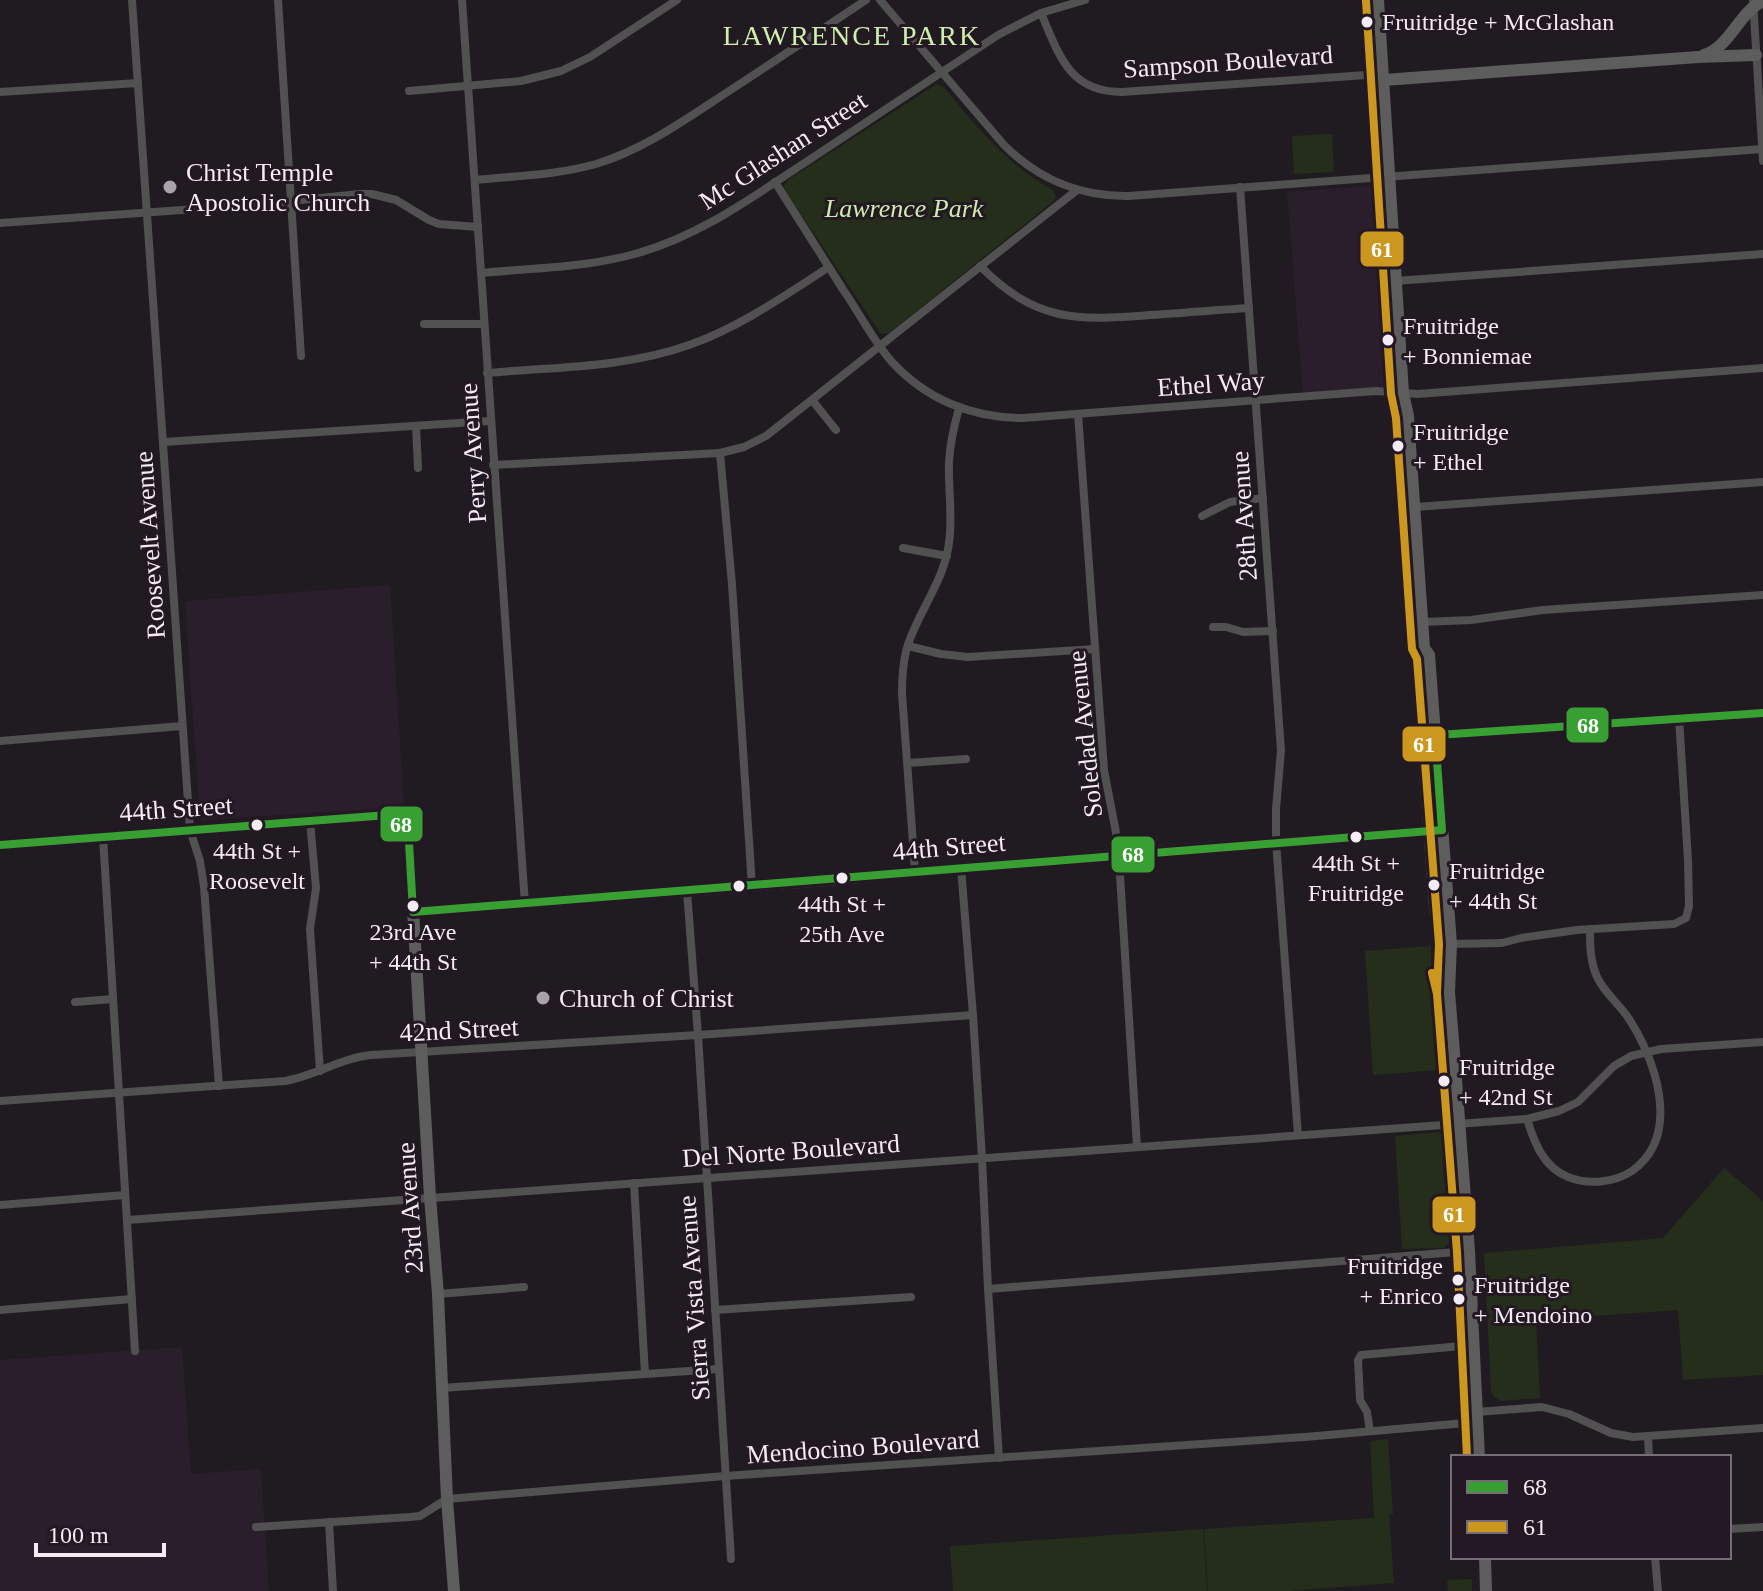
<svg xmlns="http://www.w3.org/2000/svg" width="1763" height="1591" viewBox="0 0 1763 1591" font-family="'Times New Roman',serif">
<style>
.built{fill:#2b1e2c}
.green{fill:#242e1b}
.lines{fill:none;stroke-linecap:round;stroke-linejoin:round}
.street{stroke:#505150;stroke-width:8}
.secondary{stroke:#5c5d5c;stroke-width:12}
.bus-1-casing{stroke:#231823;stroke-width:14}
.bus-2-casing{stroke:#231823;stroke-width:14}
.bus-1{stroke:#38a033;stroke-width:8}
.bus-2{stroke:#cb971e;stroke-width:8}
.bus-dot{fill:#f3ecf3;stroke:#231823;stroke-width:3}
.poi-dot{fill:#a9a3a9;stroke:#231823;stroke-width:3}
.labels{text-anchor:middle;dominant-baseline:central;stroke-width:6;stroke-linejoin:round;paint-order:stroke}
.bus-label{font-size:24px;fill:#f3ecf3;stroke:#231823;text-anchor:start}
.street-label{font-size:26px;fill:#f3ecf3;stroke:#231823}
.poi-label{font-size:26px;fill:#f3ecf3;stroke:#231823;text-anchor:start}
.park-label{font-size:26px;font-style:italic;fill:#cbefaa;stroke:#231823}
.neighbourhood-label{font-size:28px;letter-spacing:2px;fill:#cbf0a9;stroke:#231823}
.line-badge{stroke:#231823;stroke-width:3}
.badge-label{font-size:22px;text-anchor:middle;font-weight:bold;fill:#fff}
</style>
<rect width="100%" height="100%" fill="#201b20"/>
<g class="built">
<path d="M 1368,186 L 1375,191 L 1376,195 L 1390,376 L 1388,383 L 1380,388 L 1303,393 L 1287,192 Z"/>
<path d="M 390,585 L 404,807 L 203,820 L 200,817 L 185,601 Z"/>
<path d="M 182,1347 L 191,1474 L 261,1469 L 269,1591 L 0,1591 L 0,1360 Z"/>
</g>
<g class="green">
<path d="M 937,84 L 944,87 C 976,126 1008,166 1053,190 L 1056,197 L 1054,201 L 889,333 L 881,334 L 786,192 L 784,186 L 788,180 Z"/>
<path d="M 1332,134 L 1334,172 L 1294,174 L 1292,136 Z"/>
<path d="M 1431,946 L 1439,1070 L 1373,1075 L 1365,951 Z"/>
<path d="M 1439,1132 L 1444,1137 L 1452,1240 L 1444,1248 L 1402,1249 L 1395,1136 Z"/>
<path d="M 1724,1168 L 1763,1201 L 1763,1375 L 1683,1380 L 1678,1310 L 1536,1320 L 1540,1398 L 1501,1401 L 1494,1397 L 1491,1390 L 1484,1253 L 1663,1238 Z"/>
<path d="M 1388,1439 L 1393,1515 L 1389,1514 L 1394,1583 L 1288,1591 L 1208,1591 L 1204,1529 L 1374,1518 L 1370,1441 Z"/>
<path d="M 1203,1529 L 1207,1591 L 953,1591 L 950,1546 Z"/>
<path d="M 1472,1579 L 1472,1591 L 1448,1591 L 1447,1580 Z"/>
</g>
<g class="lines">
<g class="street">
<path d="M 132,0 L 190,830 L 200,861 L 204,887 L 219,1086"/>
<path d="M 278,0 L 301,356"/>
<path d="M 462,0 L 525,904"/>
<path d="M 880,0 L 1004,145 C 1038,179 1081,197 1129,196 L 1762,149"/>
<path d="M 1753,0 L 1763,161"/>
<path d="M 1041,13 C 1059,55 1069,92 1122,92 L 1366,75 L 1384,80"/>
<path d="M 409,91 L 521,81 L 561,71 L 590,57 L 677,0"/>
<path d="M 0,92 L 138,83"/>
<path d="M 475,180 C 515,176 557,175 596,164 C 645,149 686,119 729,91 C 775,61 821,30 866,0"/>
<path d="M 775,182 C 798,218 821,255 844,291 C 860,314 873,341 892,362 C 927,400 973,418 1023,418 L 1376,391 L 1418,394 L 1763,368"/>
<path d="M 1240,187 L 1281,750 L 1276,809 L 1276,842 L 1298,1135"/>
<path d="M 0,223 L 252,205 L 360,194 L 372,194 L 396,200 L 429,220 L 439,224 L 478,227"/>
<path d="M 980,266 C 1036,322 1076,321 1150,315 C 1183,313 1216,310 1249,308"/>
<path d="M 481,273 C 533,268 587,268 638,253 C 702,235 755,195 809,160 C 872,118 935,77 998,35 L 1041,13 L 1085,0"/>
<path d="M 1395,281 L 1763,254"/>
<path d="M 424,324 L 484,324"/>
<path d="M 487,373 C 554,367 625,368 689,345 C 740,327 784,296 829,267"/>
<path d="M 812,400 L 836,430"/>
<path d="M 1078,414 L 1104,770 L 1118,843 L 1137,1146"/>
<path d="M 416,426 L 418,468"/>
<path d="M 163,442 L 490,421"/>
<path d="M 720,453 L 732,584 L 752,886"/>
<path d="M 493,465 L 720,453 L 744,447 L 766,436 L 1077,190"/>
<path d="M 1415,507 L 1763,482"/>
<path d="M 1202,516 L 1230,502 L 1263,498"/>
<path d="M 903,548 L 947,556"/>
<path d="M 1423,622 L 1471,620 L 1543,610 L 1763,595"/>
<path d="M 1213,627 L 1226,627 L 1243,632 L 1273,631"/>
<path d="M 908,646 L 941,654 L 968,657 L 1095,649"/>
<path d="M 0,741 L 182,726"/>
<path d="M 908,763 L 966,759"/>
<path d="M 310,821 L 316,888 L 310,929 L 320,1071"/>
<path d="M 103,837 L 135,1351"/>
<path d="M 961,868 L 973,1015 L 982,1158 L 988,1289 L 999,1458"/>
<path d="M 915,871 L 902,693 C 902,674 903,656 910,639 C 921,610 940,584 947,554 C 954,523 948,493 949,462 C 950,444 954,426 959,408"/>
<path d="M 687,891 L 698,1035 L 731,1559"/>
<path d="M 1451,944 L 1502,943 L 1521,938 L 1577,930 L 1674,924 L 1686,918 L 1689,906 L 1688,860 L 1679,718"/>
<path d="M 75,1002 L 113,999"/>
<path d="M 0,1101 L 285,1081 C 315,1076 341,1058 371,1055 L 698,1035 L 973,1015"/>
<path d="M 1527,1119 C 1534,1142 1543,1167 1568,1177 C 1588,1185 1614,1183 1632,1171 C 1683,1135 1655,1057 1627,1016 C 1617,1002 1604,992 1597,977 C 1590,961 1590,945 1590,929"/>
<path d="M 634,1183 L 645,1374"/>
<path d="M 0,1205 L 125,1195"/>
<path d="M 127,1220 L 1527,1119 L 1559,1111 L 1578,1102 L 1614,1066 L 1631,1056 L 1661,1049 L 1763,1042"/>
<path d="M 988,1289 L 1469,1251"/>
<path d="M 438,1294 L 524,1287"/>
<path d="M 0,1310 L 132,1299"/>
<path d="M 715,1310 L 911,1297"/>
<path d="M 442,1388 L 718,1369"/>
<path d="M 1476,1412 L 1542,1407 L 1569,1414 L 1611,1433 L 1633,1437 L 1763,1428"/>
<path d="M 1370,1431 L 1367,1412 L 1360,1400 L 1358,1360 L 1361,1355 L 1473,1345"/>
<path d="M 1648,1436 L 1649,1457"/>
<path d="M 329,1522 L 333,1591"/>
<path d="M 256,1527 L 410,1517 L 420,1516 L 447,1499 L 725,1476 L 1305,1437 L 1477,1422"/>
<path d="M 1729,1529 L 1763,1527"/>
<path d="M 1655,1557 L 1658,1591"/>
</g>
<g class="secondary">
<path d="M 1378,0 C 1387,131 1394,262 1403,393 L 1408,416 L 1424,648 L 1429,655 L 1451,944 L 1449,992"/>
<path d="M 1704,55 C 1731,46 1739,12 1763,1"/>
<path d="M 1384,80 L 1698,57 L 1756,55"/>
<path d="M 1424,648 L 1418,658 L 1419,692 L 1435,907 L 1439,944 L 1449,992 L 1453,1040 L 1469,1251 L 1479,1457"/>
<path d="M 1430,735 L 1763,713"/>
<path d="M 0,845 L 388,815 L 401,823 L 409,842 L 430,1197 L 438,1294 L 447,1499 L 454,1591"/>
<path d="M 413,912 L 839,879 L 1117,855 L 1442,830"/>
<path d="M 1485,1557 L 1486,1591"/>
</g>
<defs>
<g id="bus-1">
<path d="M 1423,747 L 1423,736 L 1763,713"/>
<path d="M 0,845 L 388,815 L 401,823 L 409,842 L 413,912 L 1442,830 L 1435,735"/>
</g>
<g id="bus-2">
<path d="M 1366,1 L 1391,394 L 1396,418 L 1412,649 L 1417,659 L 1439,944 L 1437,992"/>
<path d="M 1432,973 L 1437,994 L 1457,1252 L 1467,1457"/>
</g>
</defs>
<use href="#bus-1" class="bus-1-casing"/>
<use href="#bus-2" class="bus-2-casing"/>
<use href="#bus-1" class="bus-1"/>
<use href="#bus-2" class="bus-2"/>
</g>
<g class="bus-dot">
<circle cx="1367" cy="22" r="7"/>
<circle cx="1388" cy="340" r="7"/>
<circle cx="1398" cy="446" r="7"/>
<circle cx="257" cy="825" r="7"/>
<circle cx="1356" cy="837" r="7"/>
<circle cx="842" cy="878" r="7"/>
<circle cx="1434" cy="885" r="7"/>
<circle cx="739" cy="886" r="7"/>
<circle cx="413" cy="906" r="7"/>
<circle cx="1444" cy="1081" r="7"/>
<circle cx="1458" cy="1280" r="7"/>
<circle cx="1459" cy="1299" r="7"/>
</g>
<g class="poi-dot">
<circle cx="170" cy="187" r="8"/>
<circle cx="543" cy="998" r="8"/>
</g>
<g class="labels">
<g class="bus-label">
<text x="1382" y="22">Fruitridge + McGlashan</text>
<text x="1403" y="326">Fruitridge<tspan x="1403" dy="30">+ Bonniemae</tspan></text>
<text x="1413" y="432">Fruitridge<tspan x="1413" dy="30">+ Ethel</tspan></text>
<text x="257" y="851" text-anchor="middle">44th St +<tspan x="257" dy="30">Roosevelt</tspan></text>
<text x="1356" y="863" text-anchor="middle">44th St +<tspan x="1356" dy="30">Fruitridge</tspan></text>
<text x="1449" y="871">Fruitridge<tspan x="1449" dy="30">+ 44th St</tspan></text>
<text x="842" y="904" text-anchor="middle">44th St +<tspan x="842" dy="30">25th Ave</tspan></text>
<text x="413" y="932" text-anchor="middle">23rd Ave<tspan x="413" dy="30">+ 44th St</tspan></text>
<text x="1459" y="1067">Fruitridge<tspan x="1459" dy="30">+ 42nd St</tspan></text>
<text x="1443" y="1266" text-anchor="end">Fruitridge<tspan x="1443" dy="30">+ Enrico</tspan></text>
<text x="1474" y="1285">Fruitridge<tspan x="1474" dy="30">+ Mendoino</tspan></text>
</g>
<g class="street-label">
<text transform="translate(1228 62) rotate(-4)">Sampson Boulevard</text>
<text transform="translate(783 151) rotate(-33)">Mc Glashan Street</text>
<text transform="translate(1211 384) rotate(-4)">Ethel Way</text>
<text transform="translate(473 453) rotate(-94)">Perry Avenue</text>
<text transform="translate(1244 516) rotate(-94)">28th Avenue</text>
<text transform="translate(150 545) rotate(-94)">Roosevelt Avenue</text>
<text transform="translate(1085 734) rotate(-96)">Soledad Avenue</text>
<text transform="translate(176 809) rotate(-4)">44th Street</text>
<text transform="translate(949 847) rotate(-5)">44th Street</text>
<text transform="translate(459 1030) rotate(-3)">42nd Street</text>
<text transform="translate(791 1151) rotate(-4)">Del Norte Boulevard</text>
<text transform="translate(410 1208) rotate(-94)">23rd Avenue</text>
<text transform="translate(694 1298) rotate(-94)">Sierra Vista Avenue</text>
<text transform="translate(863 1447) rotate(-4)">Mendocino Boulevard</text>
</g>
<g class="poi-label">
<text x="186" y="172">Christ Temple<tspan x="186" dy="30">Apostolic Church</tspan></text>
<text x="559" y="998">Church of Christ</text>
</g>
<g class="park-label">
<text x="904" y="208">Lawrence Park</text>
</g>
<g class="neighbourhood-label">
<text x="852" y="35">LAWRENCE PARK</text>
</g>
</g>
<g class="line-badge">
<rect x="1359" y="230" width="46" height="38" rx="8" fill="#cb971e"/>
<rect x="1565" y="706" width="45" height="38" rx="8" fill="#38a033"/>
<rect x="1401" y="725" width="46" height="38" rx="8" fill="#cb971e"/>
<rect x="379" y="805" width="45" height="38" rx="8" fill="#38a033"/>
<rect x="1110" y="835" width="46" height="39" rx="8" fill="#38a033"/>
<rect x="1431" y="1195" width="46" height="39" rx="8" fill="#cb971e"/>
</g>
<g class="badge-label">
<text x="1382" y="257">61</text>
<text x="1588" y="733">68</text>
<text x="1424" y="752">61</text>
<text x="401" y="832">68</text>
<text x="1133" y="862">68</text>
<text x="1454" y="1222">61</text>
</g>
<rect x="1451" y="1455" width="280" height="104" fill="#231823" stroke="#766d76" stroke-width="2"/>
<rect x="1467" y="1481" width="40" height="12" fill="#38a033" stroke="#766d76" stroke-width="2"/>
<text x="1523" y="1495" font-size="24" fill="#f3ecf3">68</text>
<rect x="1467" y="1521" width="40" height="12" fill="#cb971e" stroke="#766d76" stroke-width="2"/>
<text x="1523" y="1535" font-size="24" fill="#f3ecf3">61</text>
<path d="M36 1543v12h128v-12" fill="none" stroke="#f3ecf3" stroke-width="4"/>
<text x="48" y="1543" font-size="24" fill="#f3ecf3" stroke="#231823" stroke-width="6" paint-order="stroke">100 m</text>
</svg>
